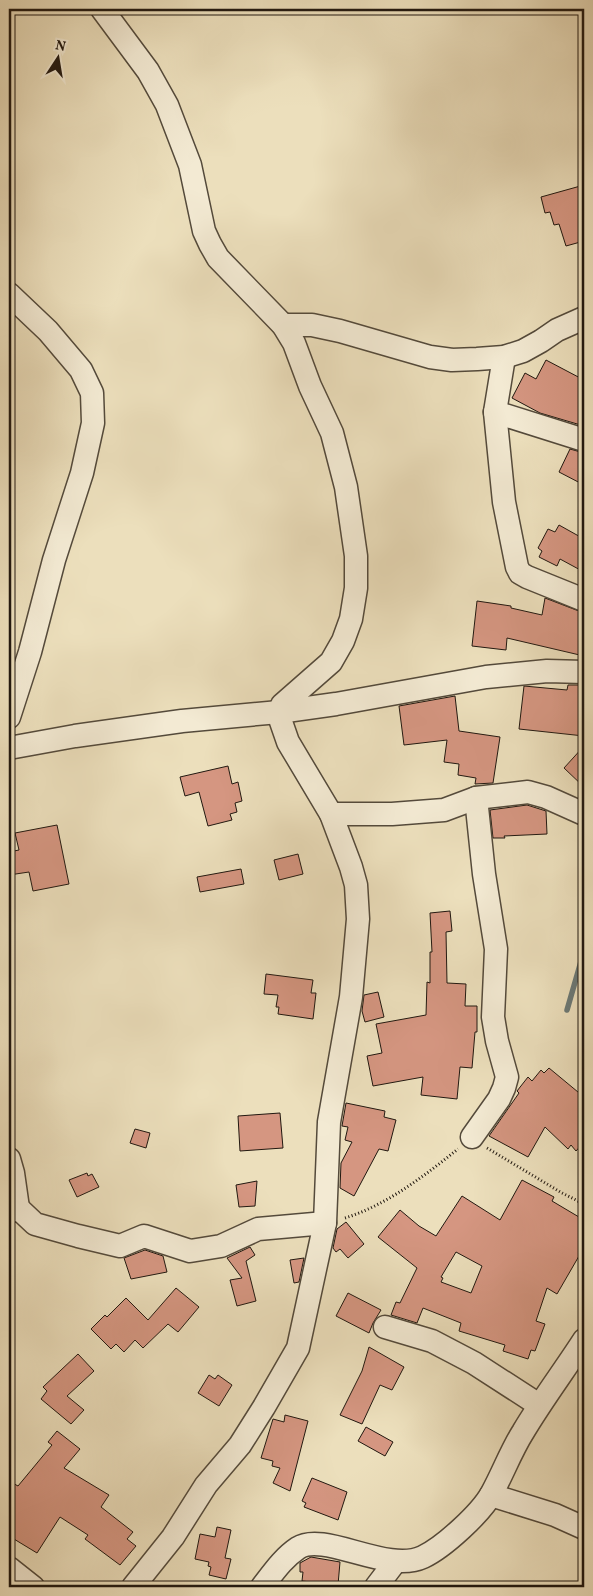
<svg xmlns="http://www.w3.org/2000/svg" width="593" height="1596" viewBox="0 0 593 1596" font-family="Vollkorn,serif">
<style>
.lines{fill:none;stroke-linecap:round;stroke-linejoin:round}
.stream{stroke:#6b7976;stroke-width:5.5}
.building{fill:#d59681;stroke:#211810;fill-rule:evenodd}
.street-casing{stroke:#544a3b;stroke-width:25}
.path{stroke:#211810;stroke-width:3;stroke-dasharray:1 2.5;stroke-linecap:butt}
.street{stroke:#f3ead3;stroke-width:22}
</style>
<rect width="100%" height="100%" fill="#ecdfbc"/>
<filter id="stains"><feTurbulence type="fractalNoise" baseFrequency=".004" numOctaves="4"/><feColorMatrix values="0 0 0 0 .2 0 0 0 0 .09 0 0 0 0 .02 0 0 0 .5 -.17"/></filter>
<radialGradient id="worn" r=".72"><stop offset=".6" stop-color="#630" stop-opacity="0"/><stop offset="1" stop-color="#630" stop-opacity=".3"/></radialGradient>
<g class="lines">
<path class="stream" d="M 567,1010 L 584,951"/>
</g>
<g class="building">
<path d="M 584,185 L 584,241 L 566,246 L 559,224 L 554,225 L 550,212 L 545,213 L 541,197 Z"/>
<path d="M 546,360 L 584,380 L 584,426 L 540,413 L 512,398 L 525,373 L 536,379 Z"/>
<path d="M 570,449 L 584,453 L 584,485 L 559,472 Z"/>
<path d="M 559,525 L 584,539 L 584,572 L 560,559 L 557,566 L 539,557 L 542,551 L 538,548 L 548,529 L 555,532 Z"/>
<path d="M 545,598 L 584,613 L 584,656 L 507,638 L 506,650 L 472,646 L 477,601 L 511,606 L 511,608 L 542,615 Z"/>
<path d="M 568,685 L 584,685 L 584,736 L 519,729 L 524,686 L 567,690 Z"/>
<path d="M 455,696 L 459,731 L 500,737 L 493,783 L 475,784 L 476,778 L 458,775 L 459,764 L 444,762 L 447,740 L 404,745 L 399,706 Z"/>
<path d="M 584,746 L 584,787 L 564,768 Z"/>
<path d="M 228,766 L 232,784 L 238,782 L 242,801 L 235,803 L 237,812 L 230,814 L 232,820 L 208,826 L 199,792 L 185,796 L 180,777 Z"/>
<path d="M 527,805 L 546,811 L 547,834 L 504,836 L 505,838 L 493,838 L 490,810 Z"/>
<path d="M 57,825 L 69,884 L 33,891 L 29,872 L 9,875 L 9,852 L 19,850 L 15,833 Z"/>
<path d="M 298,854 L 303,874 L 279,880 L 274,860 Z"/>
<path d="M 241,869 L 244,884 L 200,892 L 197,877 Z"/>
<path d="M 450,911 L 452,931 L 446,932 L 447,983 L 466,984 L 465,1006 L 477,1006 L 477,1032 L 475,1032 L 472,1068 L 460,1067 L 457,1099 L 421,1095 L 423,1077 L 373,1086 L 367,1056 L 382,1053 L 376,1024 L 426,1015 L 427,982 L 430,983 L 430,952 L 432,952 L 430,913 Z"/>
<path d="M 266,974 L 313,980 L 311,993 L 316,993 L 313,1019 L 278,1014 L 279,1007 L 276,1007 L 278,995 L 264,994 Z"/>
<path d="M 378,992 L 384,1017 L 365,1022 L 362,1011 L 364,995 Z"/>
<path d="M 549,1068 L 584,1097 L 584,1142 L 576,1151 L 571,1145 L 568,1149 L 545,1127 L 528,1157 L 489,1136 L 519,1093 L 517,1091 L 528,1077 L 532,1081 L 541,1070 L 544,1073 Z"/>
<path d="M 346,1103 L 385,1111 L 384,1117 L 396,1120 L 388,1151 L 379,1149 L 354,1196 L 340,1188 L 341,1163 L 352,1142 L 345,1140 L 348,1127 L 342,1126 Z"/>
<path d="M 280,1113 L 283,1148 L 240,1151 L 238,1116 Z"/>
<path d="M 135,1129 L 150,1133 L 146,1148 L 130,1143 Z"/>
<path d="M 87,1173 L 88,1176 L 92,1174 L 99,1187 L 77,1197 L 69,1180 Z"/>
<path d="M 522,1180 L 554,1197 L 552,1201 L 584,1220 L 584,1259 L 579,1256 L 557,1294 L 547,1288 L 536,1321 L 545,1324 L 535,1351 L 531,1350 L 528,1359 L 503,1351 L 505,1345 L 459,1331 L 461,1323 L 423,1308 L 417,1323 L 391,1315 L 396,1302 L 400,1303 L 417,1268 L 378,1237 L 400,1210 L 419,1226 L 436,1236 L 462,1196 L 500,1220 ZM 456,1252 L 482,1266 L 471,1293 L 441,1282 L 443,1278 L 441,1277 Z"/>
<path d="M 257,1181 L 255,1206 L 239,1207 L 236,1185 Z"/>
<path d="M 346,1222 L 364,1244 L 348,1258 L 340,1249 L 336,1252 L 333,1248 L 337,1229 Z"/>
<path d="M 250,1247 L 255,1255 L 246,1261 L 256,1301 L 237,1306 L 230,1280 L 242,1278 L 227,1258 Z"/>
<path d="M 145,1250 L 163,1256 L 167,1272 L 131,1279 L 124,1258 Z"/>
<path d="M 304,1258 L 299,1282 L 294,1283 L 290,1260 Z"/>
<path d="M 176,1288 L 199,1307 L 178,1332 L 168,1324 L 143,1348 L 135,1340 L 124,1352 L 116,1344 L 111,1349 L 91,1329 L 105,1315 L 107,1317 L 126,1298 L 148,1320 Z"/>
<path d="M 348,1293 L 381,1310 L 373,1323 L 369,1333 L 336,1316 Z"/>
<path d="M 369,1347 L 404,1367 L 392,1390 L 380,1385 L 362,1424 L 340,1415 L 362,1371 Z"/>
<path d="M 78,1354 L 94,1371 L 67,1396 L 84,1410 L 71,1424 L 41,1399 L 47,1391 L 43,1387 Z"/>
<path d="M 209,1375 L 215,1379 L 218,1375 L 232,1385 L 219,1406 L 198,1393 Z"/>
<path d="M 285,1415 L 308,1421 L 290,1491 L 273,1483 L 280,1468 L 272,1466 L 273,1461 L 261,1458 L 273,1419 L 284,1422 Z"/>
<path d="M 366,1427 L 393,1442 L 385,1456 L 358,1441 Z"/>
<path d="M 57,1431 L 80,1449 L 64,1468 L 109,1495 L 101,1507 L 133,1532 L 127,1539 L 136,1546 L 120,1565 L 85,1539 L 88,1535 L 60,1517 L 37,1553 L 9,1536 L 9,1481 L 18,1486 L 52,1445 L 48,1442 Z"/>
<path d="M 312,1478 L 347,1492 L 338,1520 L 304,1507 L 306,1503 L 302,1501 Z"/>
<path d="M 217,1527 L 231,1530 L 225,1558 L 231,1559 L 226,1579 L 209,1575 L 211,1567 L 208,1566 L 209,1562 L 195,1559 L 200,1534 L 215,1537 Z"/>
<path d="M 311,1557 L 340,1562 L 338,1585 L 302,1581 L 303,1572 L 300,1572 L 300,1563 Z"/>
</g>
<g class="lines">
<defs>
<g id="street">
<path d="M 102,9 L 148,71 L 167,105 L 190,165 L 204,231 L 210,244 L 218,258 L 283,325 L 294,343 L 310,386 L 332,433 L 346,487 L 356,556 L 356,588 L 351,619 L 343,641 L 331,662 L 282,705 L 279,716 L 288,742 L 331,814 L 351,867 L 356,885 L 358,919 L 351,997 L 329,1122 L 325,1223 L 317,1260 L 298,1348 L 264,1407 L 240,1445 L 206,1485 L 173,1537 L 133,1587"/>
<path d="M 9,294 L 48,331 L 81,370 L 92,393 L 93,423 L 82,473 L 54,560 L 30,652 L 9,717"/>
<path d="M 283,325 L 312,325 L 340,331 L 430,357 L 452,360 L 477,359 L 504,357 L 523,351 L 541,341 L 557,330 L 584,318"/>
<path d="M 504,357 L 495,412 L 504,502 L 517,567 L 520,573 L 527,577 L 584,600"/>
<path d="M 495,412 L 584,440"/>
<path d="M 9,748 L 75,736 L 182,721 L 279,712 L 336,704 L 486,677 L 547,671 L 584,672"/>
<path d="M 331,814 L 392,814 L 444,810 L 476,798 L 528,792 L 546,797 L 584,814"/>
<path d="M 472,1137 L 499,1099 L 504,1088 L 507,1077 L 497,1041 L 493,1017 L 496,949 L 484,874 L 476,798"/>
<path d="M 9,1159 L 13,1173 L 18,1208"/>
<path d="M 9,1212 L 18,1208 L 35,1224 L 78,1236 L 120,1246 L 144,1236 L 190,1251 L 221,1246 L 258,1229 L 325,1223"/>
<path d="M 385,1327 L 432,1341 L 474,1363 L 539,1405"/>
<path d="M 491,1495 L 555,1515 L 584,1528"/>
<path d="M 9,1568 L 33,1587"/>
<path d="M 262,1587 C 273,1573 283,1558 298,1548 C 324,1531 387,1574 423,1557 C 444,1547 481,1513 492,1493 C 503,1473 511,1451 523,1432 C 542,1400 564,1371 584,1340"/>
<path d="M 376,1587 L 395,1562"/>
</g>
</defs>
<use href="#street" class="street-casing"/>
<g class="path">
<path d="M 487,1148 L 562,1193 L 584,1204"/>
<path d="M 345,1218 C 387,1205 424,1176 458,1149"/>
</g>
<use href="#street" class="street"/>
</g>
<rect width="593" height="1596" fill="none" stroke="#ecdfbc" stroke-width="30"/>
<rect x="10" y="10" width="573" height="1576" fill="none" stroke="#211810" stroke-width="2.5"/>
<rect x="15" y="15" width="563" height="1566" fill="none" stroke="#211810"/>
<g transform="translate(58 58) rotate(12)" stroke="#f3ead3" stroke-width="4" paint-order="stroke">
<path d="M0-4L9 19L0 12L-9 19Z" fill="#211810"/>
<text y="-8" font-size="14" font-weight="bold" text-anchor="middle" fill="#211810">N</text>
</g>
<rect width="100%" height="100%" filter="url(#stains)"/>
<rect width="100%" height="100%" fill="url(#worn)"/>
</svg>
